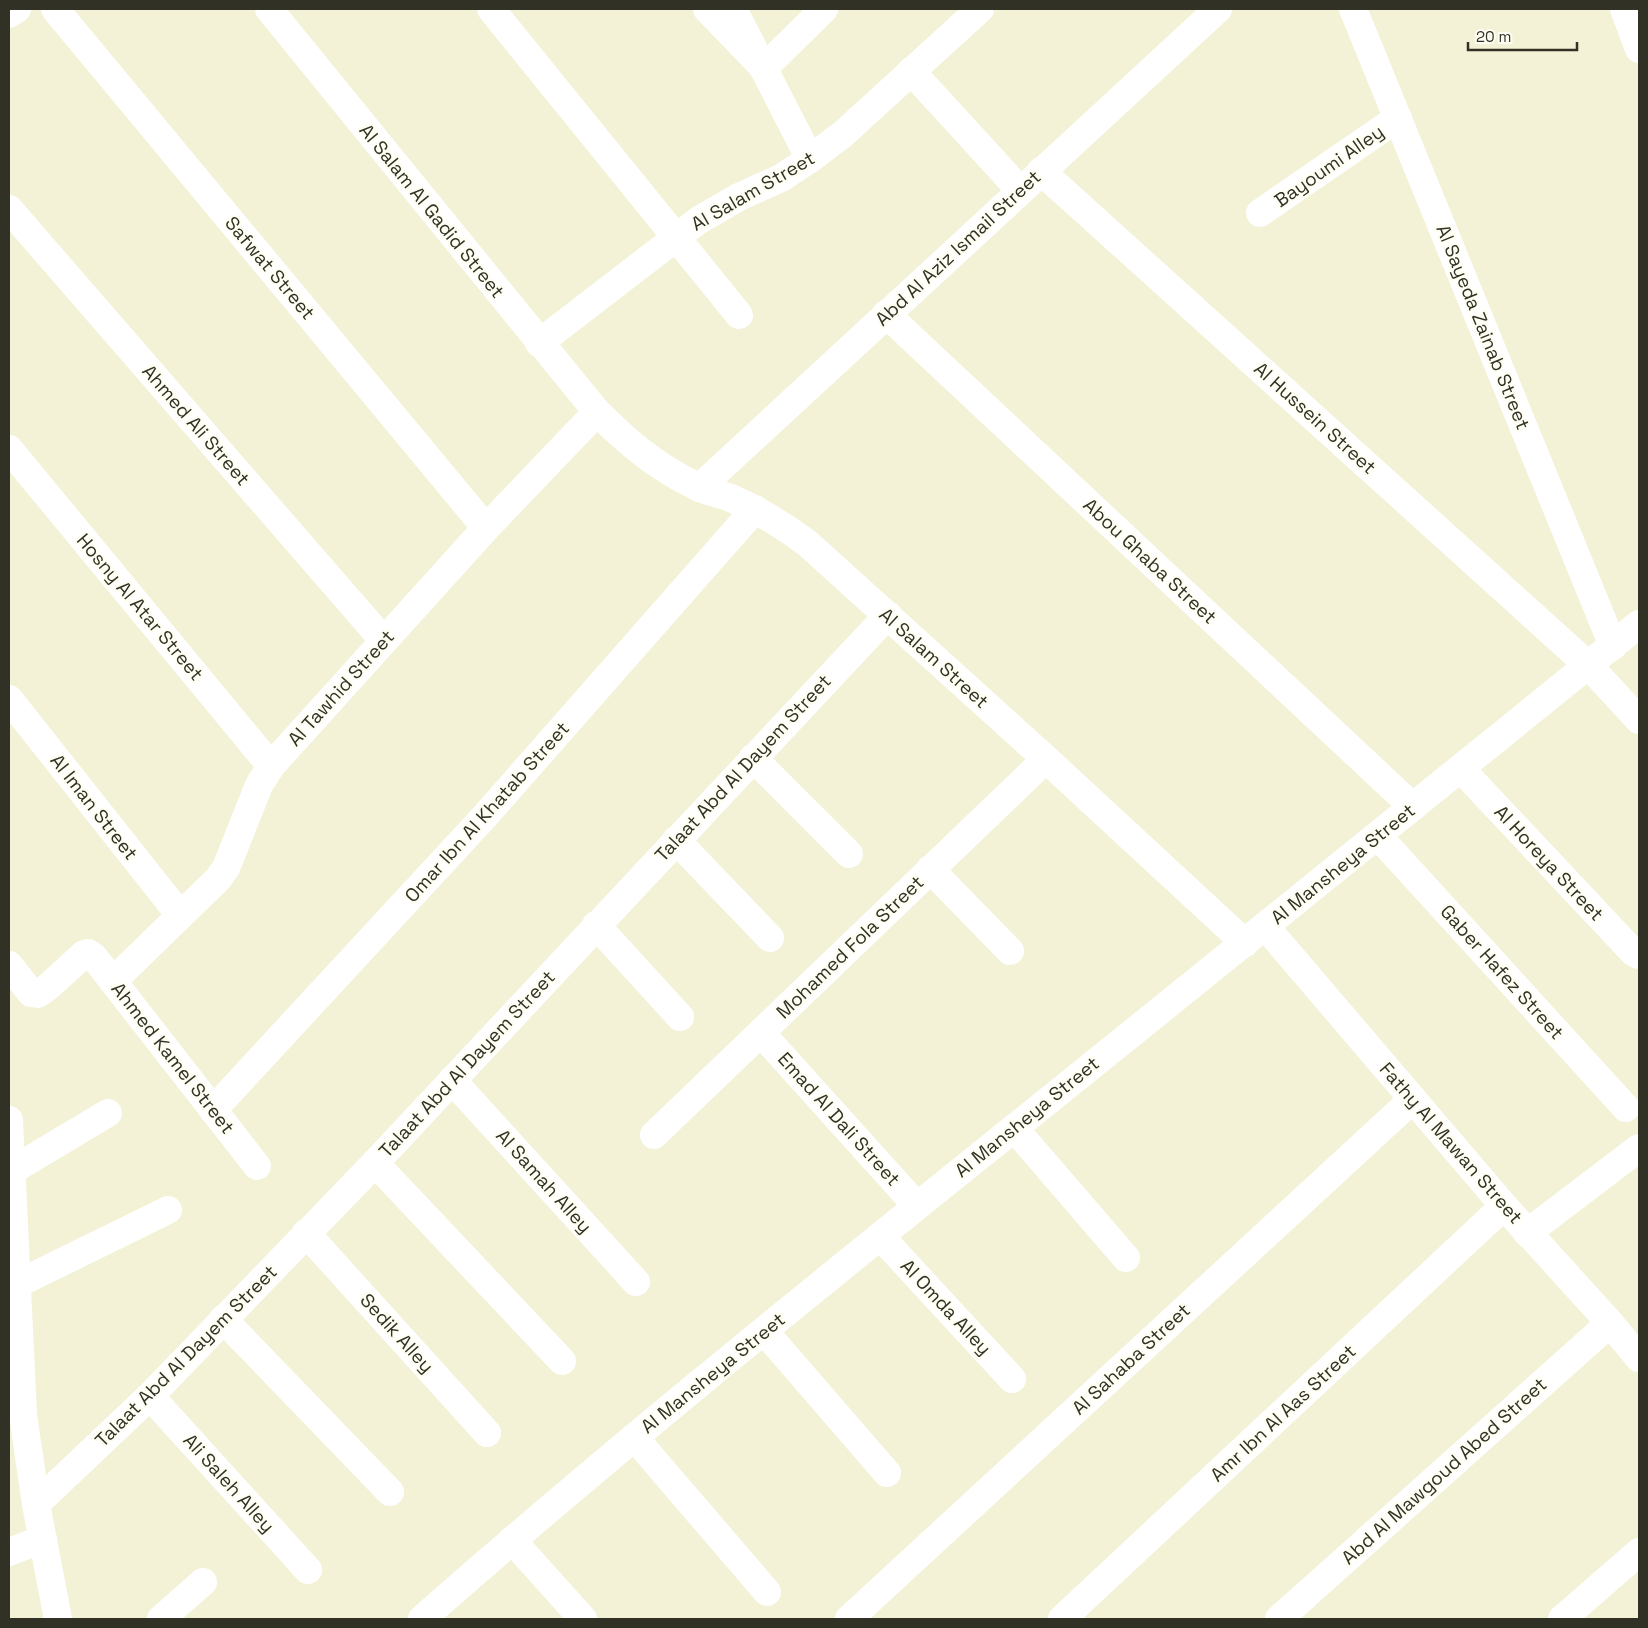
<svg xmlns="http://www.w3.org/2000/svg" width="1648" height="1628" viewBox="0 0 1648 1628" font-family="'Space Grotesk',sans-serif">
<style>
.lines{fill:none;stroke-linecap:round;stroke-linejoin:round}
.minor{stroke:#fff;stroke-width:28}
.labels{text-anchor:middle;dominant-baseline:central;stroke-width:5;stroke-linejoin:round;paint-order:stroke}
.street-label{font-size:19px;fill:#323126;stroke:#fffef3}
</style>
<rect width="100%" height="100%" fill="#f4f2d6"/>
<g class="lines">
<g class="minor">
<path d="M 55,9 L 486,528"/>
<path d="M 269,9 L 597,412 C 628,443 658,468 698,487 C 709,492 720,494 731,498 C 758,510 783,525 807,543 L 1046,759 L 1245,943"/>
<path d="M 491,9 L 739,315"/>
<path d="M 707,9 L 764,68 L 824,9"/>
<path d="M 733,9 L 810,159"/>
<path d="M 1353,9 L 1613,646"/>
<path d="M 1624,9 L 1639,49"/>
<path d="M 9,14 L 17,9"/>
<path d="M 911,71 L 1020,190"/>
<path d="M 1041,171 L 1589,666 L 1639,720"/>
<path d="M 9,209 L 384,641"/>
<path d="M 1260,213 L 1398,118"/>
<path d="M 886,314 L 1413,807"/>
<path d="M 539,343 L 699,220 L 739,197 L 781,178 L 810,159 L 843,134 L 980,9"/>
<path d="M 9,449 L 271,766"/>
<path d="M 699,488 L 1218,9"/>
<path d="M 9,699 L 180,915"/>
<path d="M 753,758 L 849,854"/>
<path d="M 1461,769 L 1634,953 L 1639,955"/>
<path d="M 1378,836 L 1626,1108"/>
<path d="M 676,840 L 770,938"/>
<path d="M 930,869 L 1010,951"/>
<path d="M 596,925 L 680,1017"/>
<path d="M 1265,926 L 1504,1206 L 1610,1323 L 1639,1358"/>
<path d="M 9,965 L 31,993 L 38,994 L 49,986 L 84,954 L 88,953 L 94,957 L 257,1166"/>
<path d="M 113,981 L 218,879 L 226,868 L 259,785 L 271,766 L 486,528 L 597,412"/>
<path d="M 761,1033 L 917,1206"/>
<path d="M 452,1080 L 636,1282"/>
<path d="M 213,1110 L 485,816 L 755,509"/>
<path d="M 9,1120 L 23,1415 L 36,1504 L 58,1619"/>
<path d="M 1014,1128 L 1126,1258"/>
<path d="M 654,1135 L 1046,759"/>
<path d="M 375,1163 L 562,1361"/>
<path d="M 11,1171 L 108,1113"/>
<path d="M 306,1233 L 487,1433"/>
<path d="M 1527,1233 L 1639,1148"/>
<path d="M 880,1236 L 1012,1379"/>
<path d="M 9,1288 L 168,1210"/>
<path d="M 223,1319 L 390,1492"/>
<path d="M 764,1331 L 887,1473"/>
<path d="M 150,1396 L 308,1570"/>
<path d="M 634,1437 L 767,1592"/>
<path d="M 36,1504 L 150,1396 L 375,1163 L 888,615"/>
<path d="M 512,1540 L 583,1619"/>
<path d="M 9,1552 L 43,1539"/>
<path d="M 161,1619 L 203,1582"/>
<path d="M 422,1619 C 616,1448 817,1287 1018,1125 C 1225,958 1432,792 1639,624"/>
<path d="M 849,1619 L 1413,1099"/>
<path d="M 1062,1619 L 1504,1206"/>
<path d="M 1279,1619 L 1610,1323"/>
<path d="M 1562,1619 L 1639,1552"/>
</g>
</g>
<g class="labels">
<g class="street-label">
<text transform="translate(1329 166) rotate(-35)">Bayoumi Alley</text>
<text transform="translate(753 191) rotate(-30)">Al Salam Street</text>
<text transform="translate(432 211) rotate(51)">Al Salam Al Gadid Street</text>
<text transform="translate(958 248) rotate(-43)">Abd Al Aziz Ismail Street</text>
<text transform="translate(270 268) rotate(50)">Safwat Street</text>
<text transform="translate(1483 327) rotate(68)">Al Sayeda Zainab Street</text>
<text transform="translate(1315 418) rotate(42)">Al Hussein Street</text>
<text transform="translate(196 425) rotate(49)">Ahmed Ali Street</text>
<text transform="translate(1150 561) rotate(43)">Abou Ghaba Street</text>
<text transform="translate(140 607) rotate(50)">Hosny Al Atar Street</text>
<text transform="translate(934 658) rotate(42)">Al Salam Street</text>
<text transform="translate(341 688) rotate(-48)">Al Tawhid Street</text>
<text transform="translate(743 768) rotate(-47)">Talaat Abd Al Dayem Street</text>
<text transform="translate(94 807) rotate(52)">Al Iman Street</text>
<text transform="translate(487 812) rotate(-48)">Omar Ibn Al Khatab Street</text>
<text transform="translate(1549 863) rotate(47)">Al Horeya Street</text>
<text transform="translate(1343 864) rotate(-39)">Al Mansheya Street</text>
<text transform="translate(850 947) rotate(-44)">Mohamed Fola Street</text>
<text transform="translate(1502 972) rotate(48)">Gaber Hafez Street</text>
<text transform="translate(173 1058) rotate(52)">Ahmed Kamel Street</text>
<text transform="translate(467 1064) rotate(-47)">Talaat Abd Al Dayem Street</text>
<text transform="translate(1027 1117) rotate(-39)">Al Mansheya Street</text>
<text transform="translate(839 1119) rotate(48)">Emad Al Dali Street</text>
<text transform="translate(1451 1143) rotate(49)">Fathy Al Mawan Street</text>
<text transform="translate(544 1181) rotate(48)">Al Samah Alley</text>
<text transform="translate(946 1307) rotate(47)">Al Omda Alley</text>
<text transform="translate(397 1333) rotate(48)">Sedik Alley</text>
<text transform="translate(186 1356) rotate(-45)">Talaat Abd Al Dayem Street</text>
<text transform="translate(1131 1359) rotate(-43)">Al Sahaba Street</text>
<text transform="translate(713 1373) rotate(-39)">Al Mansheya Street</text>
<text transform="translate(1283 1413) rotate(-43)">Amr Ibn Al Aas Street</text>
<text transform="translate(1444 1471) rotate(-42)">Abd Al Mawgoud Abed Street</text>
<text transform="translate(229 1483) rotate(48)">Ali Saleh Alley</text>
</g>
</g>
<rect width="1648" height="1628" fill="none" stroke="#323126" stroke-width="20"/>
<path d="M1468 42v8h109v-8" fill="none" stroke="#323126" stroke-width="2.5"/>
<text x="1476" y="42" font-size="15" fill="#323126" stroke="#fffef3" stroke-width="4" paint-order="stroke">20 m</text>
</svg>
